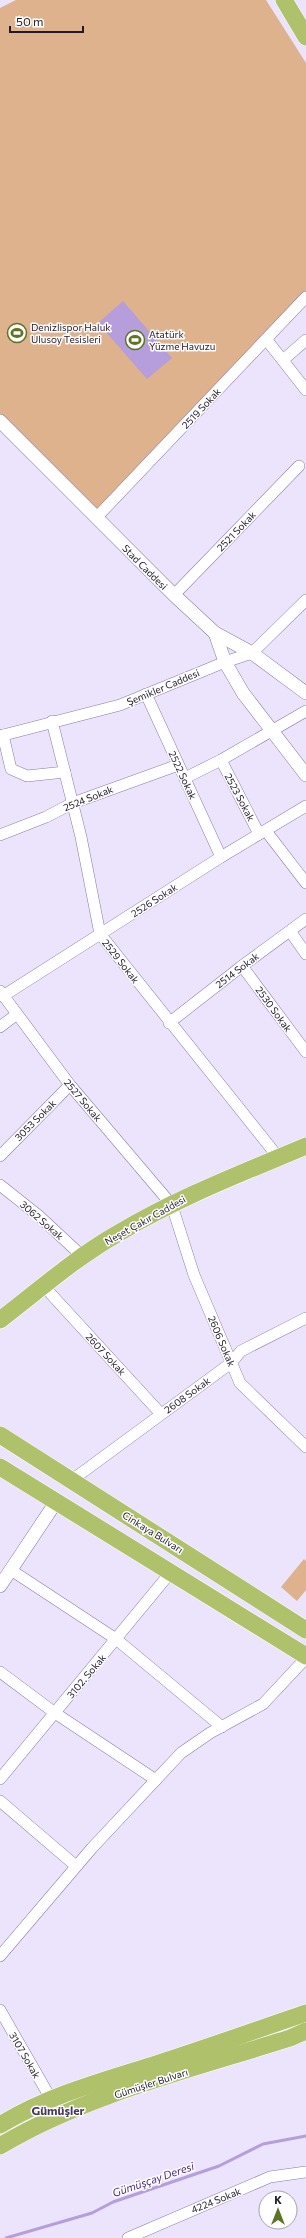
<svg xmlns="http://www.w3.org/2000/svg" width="306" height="2238" viewBox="0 0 306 2238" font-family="Commissioner,sans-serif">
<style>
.green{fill:#ddb28d}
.water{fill:#b69ddc}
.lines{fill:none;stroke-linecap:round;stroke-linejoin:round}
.stream{stroke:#b69ddc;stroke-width:3}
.minor-casing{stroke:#8b7ca2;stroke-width:12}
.tertiary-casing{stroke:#8b7ca2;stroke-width:14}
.primary-casing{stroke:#fff;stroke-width:18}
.minor{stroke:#fff;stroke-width:11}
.tertiary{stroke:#fff;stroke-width:13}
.primary{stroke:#afc16b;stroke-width:17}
.labels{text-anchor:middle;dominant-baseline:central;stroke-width:3;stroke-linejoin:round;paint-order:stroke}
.poi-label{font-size:10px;fill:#201929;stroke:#fff;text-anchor:start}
.street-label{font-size:10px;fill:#201929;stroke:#fff}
.water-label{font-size:11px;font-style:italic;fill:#4f2c76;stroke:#fff}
.quarter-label{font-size:12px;font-weight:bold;fill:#48395c;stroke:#fff}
</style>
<rect width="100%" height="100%" fill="#ece3fd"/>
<g class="green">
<path d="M 16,0 L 266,0 L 306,63 L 306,295 L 96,518 L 0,415 L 0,8 Z"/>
<path d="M 304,1559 L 306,1561 L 306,1590 L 297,1601 L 281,1587 Z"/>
</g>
<path class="water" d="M 123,301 L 172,358 L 147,379 L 98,323 Z"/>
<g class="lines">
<path class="stream" d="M 6,2238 L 92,2213 L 113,2202 L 219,2166 L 263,2144 L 306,2136"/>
<defs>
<g id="minor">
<path d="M 266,339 L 306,390"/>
<path d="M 283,360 L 306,340"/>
<path d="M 96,518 L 306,297"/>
<path d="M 174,595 L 299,466"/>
<path d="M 146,694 L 221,857"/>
<path d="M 52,721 L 81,837 L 100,934 L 278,1157"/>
<path d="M 3,735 L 11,769 L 27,776 L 65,772"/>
<path d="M 0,736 L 120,705 L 225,662 L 252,653 L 306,600"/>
<path d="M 221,760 L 259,834"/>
<path d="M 185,778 L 221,760 L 306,711"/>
<path d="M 266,831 L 306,883"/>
<path d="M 0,835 L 46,817 L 73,803 L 178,765"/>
<path d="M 290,931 L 306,954"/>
<path d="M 242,966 L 306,1052"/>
<path d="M 0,991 L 70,1085 L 171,1204"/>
<path d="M 3,996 L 221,857 L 306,806"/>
<path d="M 169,1023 L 242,966 L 306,919"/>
<path d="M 0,1027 L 17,1014"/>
<path d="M 0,1156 L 70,1085"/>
<path d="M 0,1185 L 39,1216 L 83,1257"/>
<path d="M 174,1212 L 194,1275 L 240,1383 L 306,1447"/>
<path d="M 50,1293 L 161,1414"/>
<path d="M 72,1480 L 231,1363 L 241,1351 L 306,1318"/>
<path d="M 11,1570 L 116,1639 L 222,1727"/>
<path d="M 0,1672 L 55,1713 L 156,1780"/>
<path d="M 0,1779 L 171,1572"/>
<path d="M 0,1801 L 76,1866"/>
<path d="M 0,1956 L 92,1848 L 181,1753 L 210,1733 L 263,1704 L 306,1658"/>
<path d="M 0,2010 L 51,2099"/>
<path d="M 128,2238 L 270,2177 L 306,2172"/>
</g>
<g id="tertiary">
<path d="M 0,421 L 174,595 L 215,633 L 252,653 L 306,693"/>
<path d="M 215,633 L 225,662 L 243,693 L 306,775"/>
<path d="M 0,1586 L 56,1502"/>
</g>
<g id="primary">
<path d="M 284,0 L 306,37"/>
<path d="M 0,1320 C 38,1291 75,1258 117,1234 C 177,1198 242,1173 306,1146"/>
<path d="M 0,1435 L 306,1630"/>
<path d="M 0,1467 L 306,1656"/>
<path d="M 0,2125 C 49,2095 102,2081 156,2064 C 206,2048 256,2030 306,2013"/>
<path d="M 0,2146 C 84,2095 196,2068 290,2038 L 306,2031"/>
</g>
</defs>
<use href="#minor" class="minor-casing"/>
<use href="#tertiary" class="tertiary-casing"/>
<use href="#primary" class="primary-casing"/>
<use href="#minor" class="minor"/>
<use href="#tertiary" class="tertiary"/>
<use href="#primary" class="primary"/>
</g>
<defs>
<symbol id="stadium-ring" viewBox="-11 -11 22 22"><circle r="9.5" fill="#fff" stroke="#5e7323" stroke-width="1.5"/><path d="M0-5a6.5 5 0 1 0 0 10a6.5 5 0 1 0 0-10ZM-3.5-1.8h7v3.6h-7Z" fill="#5e7323"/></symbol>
</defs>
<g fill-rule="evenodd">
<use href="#stadium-ring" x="6" y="322" width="22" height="22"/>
<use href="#stadium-ring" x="124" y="329" width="22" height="22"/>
</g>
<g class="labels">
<g class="poi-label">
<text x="31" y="327">Denizlispor Haluk<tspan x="31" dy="12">Ulusoy Tesisleri</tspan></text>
<text x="149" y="334">Atatürk<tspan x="149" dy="12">Yüzme Havuzu</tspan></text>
</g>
<g class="street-label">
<text transform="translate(201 408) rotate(-47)">2519 Sokak</text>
<text transform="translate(236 531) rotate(-46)">2521 Sokak</text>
<text transform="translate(145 567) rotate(45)">Stad Caddesi</text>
<text transform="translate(163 687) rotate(-23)">Şemikler Caddesi</text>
<text transform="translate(183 775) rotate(65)">2522 Sokak</text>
<text transform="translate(240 797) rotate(62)">2523 Sokak</text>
<text transform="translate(88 798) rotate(-22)">2524 Sokak</text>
<text transform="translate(154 900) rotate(-33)">2526 Sokak</text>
<text transform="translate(121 961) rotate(52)">2529 Sokak</text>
<text transform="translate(237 970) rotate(-37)">2514 Sokak</text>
<text transform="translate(274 1009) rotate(54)">2530 Sokak</text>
<text transform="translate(83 1100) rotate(50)">2527 Sokak</text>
<text transform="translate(35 1120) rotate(-45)">3053 Sokak</text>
<text transform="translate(42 1220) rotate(41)">3062 Sokak</text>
<text transform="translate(145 1220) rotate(-29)">Neşet Çakır Caddesi</text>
<text transform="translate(222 1341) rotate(67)">2606 Sokak</text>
<text transform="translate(106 1354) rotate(47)">2607 Sokak</text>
<text transform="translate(187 1395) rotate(-36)">2608 Sokak</text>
<text transform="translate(153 1532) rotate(32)">Cinkaya Bulvarı</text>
<text transform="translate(86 1676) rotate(-50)">3102. Sokak</text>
<text transform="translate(25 2055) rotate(60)">3107 Sokak</text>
<text transform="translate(151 2083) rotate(-18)">Gümüşler Bulvarı</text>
<text transform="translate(216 2200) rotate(-22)">4224 Sokak</text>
</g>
<g class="water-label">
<text transform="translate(153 2179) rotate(-19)">Gümüşçay Deresi</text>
</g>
<g class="quarter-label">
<text x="58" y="2110">Gümüşler</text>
</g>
</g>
<g transform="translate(278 2210)"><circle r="19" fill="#ffffff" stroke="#a6a3a9"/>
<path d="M0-3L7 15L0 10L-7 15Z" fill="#5e7323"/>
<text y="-6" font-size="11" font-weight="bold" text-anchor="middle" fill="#201929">K</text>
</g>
<path d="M10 26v6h73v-6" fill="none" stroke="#201929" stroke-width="2"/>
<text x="16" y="26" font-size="12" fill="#201929" stroke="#ffffff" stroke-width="3" paint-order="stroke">50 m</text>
</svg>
